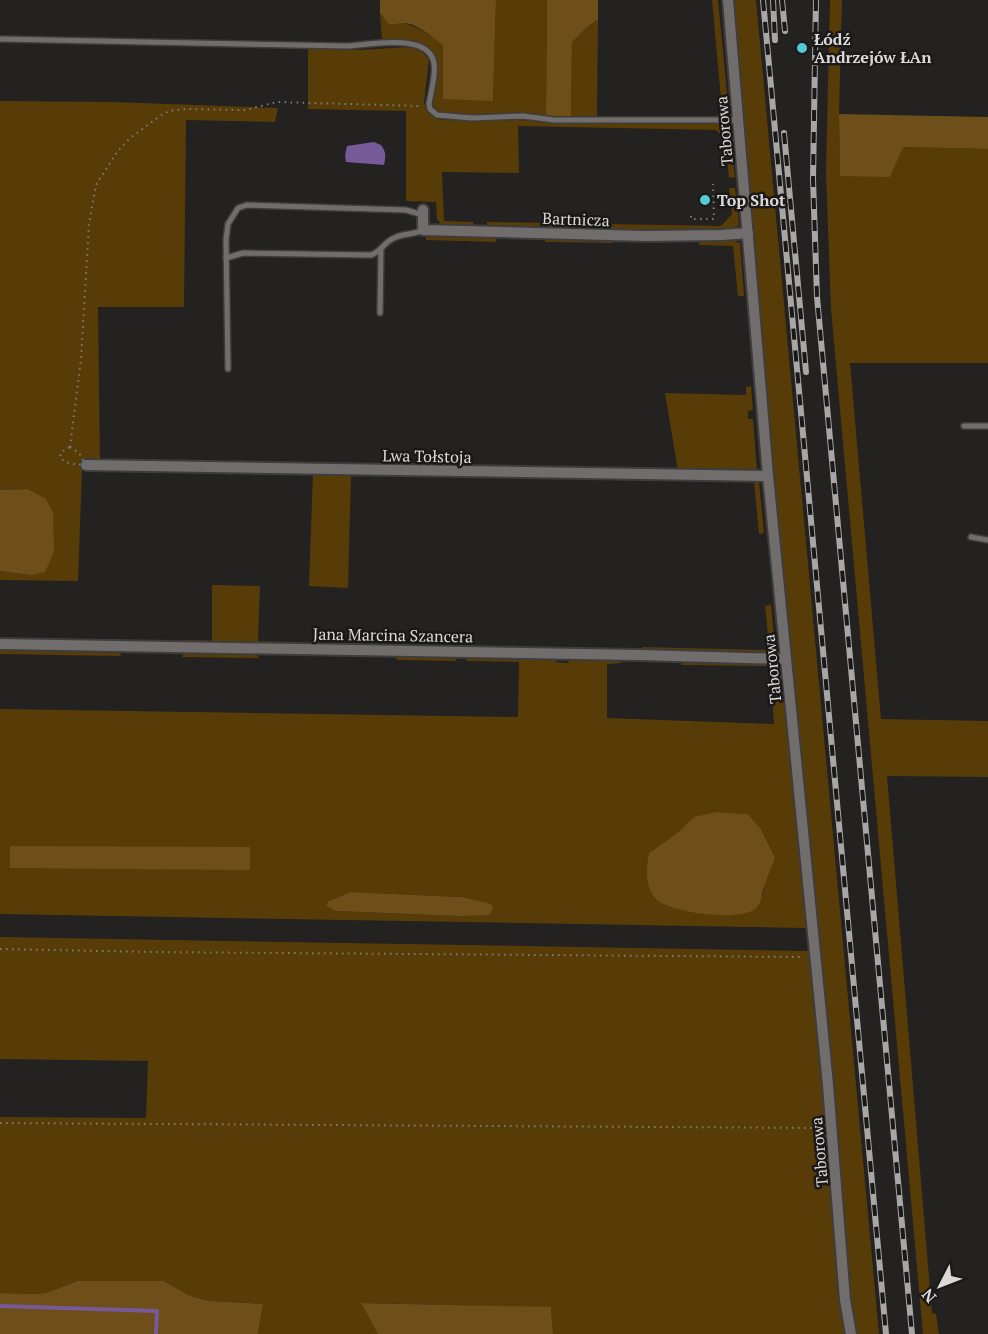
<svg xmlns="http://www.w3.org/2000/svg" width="988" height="1334" viewBox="0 0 988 1334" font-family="'PT Serif',serif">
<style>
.green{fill:#583c07;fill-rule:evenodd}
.forest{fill:#6e4f19}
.water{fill:#775a99}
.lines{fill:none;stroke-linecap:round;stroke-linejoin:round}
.stream{stroke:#775a99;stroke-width:4}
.lane-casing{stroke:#3f3c3c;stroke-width:8}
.street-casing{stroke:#3f3c3c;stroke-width:14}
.path{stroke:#7f7c7c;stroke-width:2;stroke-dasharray:1.5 4.5;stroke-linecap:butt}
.lane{stroke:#716d6d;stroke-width:5}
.street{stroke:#716d6d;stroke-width:10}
.rail-casing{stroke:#a8a6a6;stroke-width:6}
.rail{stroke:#1b1818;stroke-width:4;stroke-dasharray:11;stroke-linecap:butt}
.poi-dot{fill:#52cbd7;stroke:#1b1818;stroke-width:2}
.labels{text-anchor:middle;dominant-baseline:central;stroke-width:5;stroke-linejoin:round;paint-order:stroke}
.poi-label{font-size:16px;font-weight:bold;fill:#dbd9d9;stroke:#1b1818;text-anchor:start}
.street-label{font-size:16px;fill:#dbd9d9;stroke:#1b1818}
</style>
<rect width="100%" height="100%" fill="#242121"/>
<g class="green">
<path d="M 496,0 L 547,0 L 546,115 L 450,114 L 436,111 C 431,104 433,97 434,88 C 435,81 437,72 437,64 C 434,37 401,39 382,41 L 380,13 L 383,17 C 397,21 411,24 423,31 C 449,44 473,79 493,101 Z"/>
<path d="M 712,0 L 718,0 L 729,114 L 716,116 L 722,110 Z"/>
<path d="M 732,0 L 756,0 L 879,1334 L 855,1334 L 852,1318 L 772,478 Z"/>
<path d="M 830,0 L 842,0 L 839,114 L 840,176 L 903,147 L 988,149 L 988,363 L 850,363 L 881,719 L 988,721 L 988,777 L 887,776 L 932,1313 L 936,1314 L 939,1334 L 923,1334 L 831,309 L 826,173 Z"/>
<path d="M 598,20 L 597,116 L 571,116 L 572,42 C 582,34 585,26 598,20 Z"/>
<path d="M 408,47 L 421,51 L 429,59 L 424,103 L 428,111 L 437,119 L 461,121 L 517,120 L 562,123 L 585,121 L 722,123 L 729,126 L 735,177 L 729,178 L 725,139 L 716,130 L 518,126 L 519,173 L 442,172 L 444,221 L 473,222 L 474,228 L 442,226 L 437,219 L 436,202 L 406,201 L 406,111 L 308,109 L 308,48 L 360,50 Z"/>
<path d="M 0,101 L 113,102 L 278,108 L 275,122 L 186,120 L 184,307 L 98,307 L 100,460 L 90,460 L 82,470 L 78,581 L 0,580 L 0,571 L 30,575 L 27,489 L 0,490 Z"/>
<path d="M 729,188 L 735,188 L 739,225 L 731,230 L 664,232 L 487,228 L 487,222 L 721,226 L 732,214 Z"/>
<path d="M 426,237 L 497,238 L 496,242 L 426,240 Z"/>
<path d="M 545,239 L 613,240 L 613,243 L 545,242 Z"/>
<path d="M 732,240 L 740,243 L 744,296 L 738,296 L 733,246 L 699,245 L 699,241 Z"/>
<path d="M 751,386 L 753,410 L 748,411 L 748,419 L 753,419 L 757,471 L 678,471 L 665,393 L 746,395 L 746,387 Z"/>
<path d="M 313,473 L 351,474 L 348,588 L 309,586 Z"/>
<path d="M 754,481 L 759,482 L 764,533 L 759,534 Z"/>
<path d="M 212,585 L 260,586 L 258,641 L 280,642 L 278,645 L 187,643 L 186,640 L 212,641 Z"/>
<path d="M 771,605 L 775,647 L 768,653 L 644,651 L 642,647 L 766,650 L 769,645 L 765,606 Z"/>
<path d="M 0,649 L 120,652 L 121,656 L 0,654 Z"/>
<path d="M 184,653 L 257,654 L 259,658 L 182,657 Z"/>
<path d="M 399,655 L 455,656 L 456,661 L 396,660 Z"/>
<path d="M 468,656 L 554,658 L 556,662 L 568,663 L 570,658 L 619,659 L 621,663 L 607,664 L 607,718 L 774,724 L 770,666 L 681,665 L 685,660 L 768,662 L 782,671 L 807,928 L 0,914 L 0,709 L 518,717 L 519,662 L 466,661 ZM 716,812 L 748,814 L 761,829 L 775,858 L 764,886 L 763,895 L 655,899 C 647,884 646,870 649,853 L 670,838 ZM 351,892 L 461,897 L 458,916 L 336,911 L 326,906 L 328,901 Z"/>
<path d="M 0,937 L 810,951 L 824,1081 L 840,1296 L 846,1334 L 553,1334 L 551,1308 L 373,1303 L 362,1304 L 378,1334 L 258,1334 L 263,1304 L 210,1301 L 190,1296 L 164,1281 L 77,1281 L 49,1292 L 37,1294 L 0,1293 L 0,1117 L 146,1118 L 148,1061 L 0,1059 Z"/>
</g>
<g class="forest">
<path d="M 380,0 L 496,0 L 493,101 L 443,99 L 443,45 C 434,38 415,22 403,23 C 397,23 395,25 389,24 L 380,13 Z"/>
<path d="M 547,0 L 598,0 L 598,20 C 585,26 582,34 572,42 L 571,116 L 558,117 L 546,115 Z"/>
<path d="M 839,114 L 988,117 L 988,149 L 903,147 L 890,177 L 840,176 Z"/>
<path d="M 27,489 L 45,498 L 53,512 L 54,552 L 45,572 L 30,575 L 0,571 L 0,490 Z"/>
<path d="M 716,812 L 748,814 L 761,829 L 775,858 C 772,867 768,875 765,884 C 761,893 763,902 755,909 C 740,922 666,913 654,897 C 645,884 646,867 649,853 L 680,831 L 694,817 Z"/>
<path d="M 10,846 L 250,847 L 250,870 L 10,868 Z"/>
<path d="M 351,892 L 461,897 L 491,904 L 493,908 L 489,915 L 458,916 L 336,911 L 326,906 L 328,901 Z"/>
<path d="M 77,1281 L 164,1281 L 190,1296 L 210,1301 L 263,1304 L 258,1334 L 0,1334 L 0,1293 L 37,1294 L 49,1292 Z"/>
<path d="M 361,1303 L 551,1307 L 553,1334 L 378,1334 Z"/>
</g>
<path class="water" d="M 374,142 L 381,145 C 386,152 386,156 384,165 L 346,162 L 345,155 L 347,146 Z"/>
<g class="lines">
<path class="stream" d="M 0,1306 L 157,1311 L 156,1334"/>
<defs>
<g id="lane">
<path d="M 0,39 L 346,46 C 368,45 420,34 432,57 C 438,68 431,91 429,104 L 430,109 L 437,115 L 472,118 L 523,116 L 554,120 L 738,120"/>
<path d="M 226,258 L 243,253 L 371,255 C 381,252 384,242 394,238 C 404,233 414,235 423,230"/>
<path d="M 380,313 L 381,249"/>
<path d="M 228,369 L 226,240 L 228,224 L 238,208 L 247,205 L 406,210 L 423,215"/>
<path d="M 964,426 L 988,426"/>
<path d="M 971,537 L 988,540"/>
</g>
<g id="street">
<path d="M 728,0 L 768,476 L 828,1085 L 845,1300 L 851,1334"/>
<path d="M 423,210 L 423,230 L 646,236 L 722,235 L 748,233"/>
<path d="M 86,465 L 768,476"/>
<path d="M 0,644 L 639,655 L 786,659"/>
</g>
</defs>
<use href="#lane" class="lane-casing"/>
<use href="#street" class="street-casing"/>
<g class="path">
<path d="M 691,216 L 691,219 L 714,219 L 713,184"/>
<path d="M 70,447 L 81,359 L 89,224 L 96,185 L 117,152 L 130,138 L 160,116 L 169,111 L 185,109 L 245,110 L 277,102 L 421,106"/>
<path d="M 70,447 L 79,453 L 86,465 C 76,464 66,465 60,457 L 61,452 Z"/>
<path d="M 0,949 L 153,952 L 804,957"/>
<path d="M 0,1123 L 819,1128"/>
</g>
<use href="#lane" class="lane"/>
<use href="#street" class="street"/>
<defs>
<g id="rail">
<path d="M 763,0 L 886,1334"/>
<path d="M 773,0 L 775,40"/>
<path d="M 782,0 L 785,31"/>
<path d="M 816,0 L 813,179 L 817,297 L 912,1334"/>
<path d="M 784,133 L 806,372"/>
</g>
</defs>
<use href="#rail" class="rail-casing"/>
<use href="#rail" class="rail"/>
</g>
<g class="poi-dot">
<circle cx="802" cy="48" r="6"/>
<circle cx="705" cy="200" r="6"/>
</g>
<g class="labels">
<g class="poi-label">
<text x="814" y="39">Łódź<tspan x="814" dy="18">Andrzejów ŁAn</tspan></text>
<text x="717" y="200">Top Shot</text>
</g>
<g class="street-label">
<text transform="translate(724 131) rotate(-95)">Taborowa</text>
<text transform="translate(576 219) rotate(2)">Bartnicza</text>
<text transform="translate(427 456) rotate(1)">Lwa Tołstoja</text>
<text transform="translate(393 635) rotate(1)">Jana Marcina Szancera</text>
<text transform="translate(772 669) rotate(-96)">Taborowa</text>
<text transform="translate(819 1152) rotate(-95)">Taborowa</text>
</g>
</g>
<g transform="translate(940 1286) rotate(228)" stroke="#1b1818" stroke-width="4.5" paint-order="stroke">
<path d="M0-4.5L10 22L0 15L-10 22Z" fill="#dbd9d9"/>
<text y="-9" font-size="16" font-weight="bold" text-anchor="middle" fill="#dbd9d9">N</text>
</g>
</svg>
